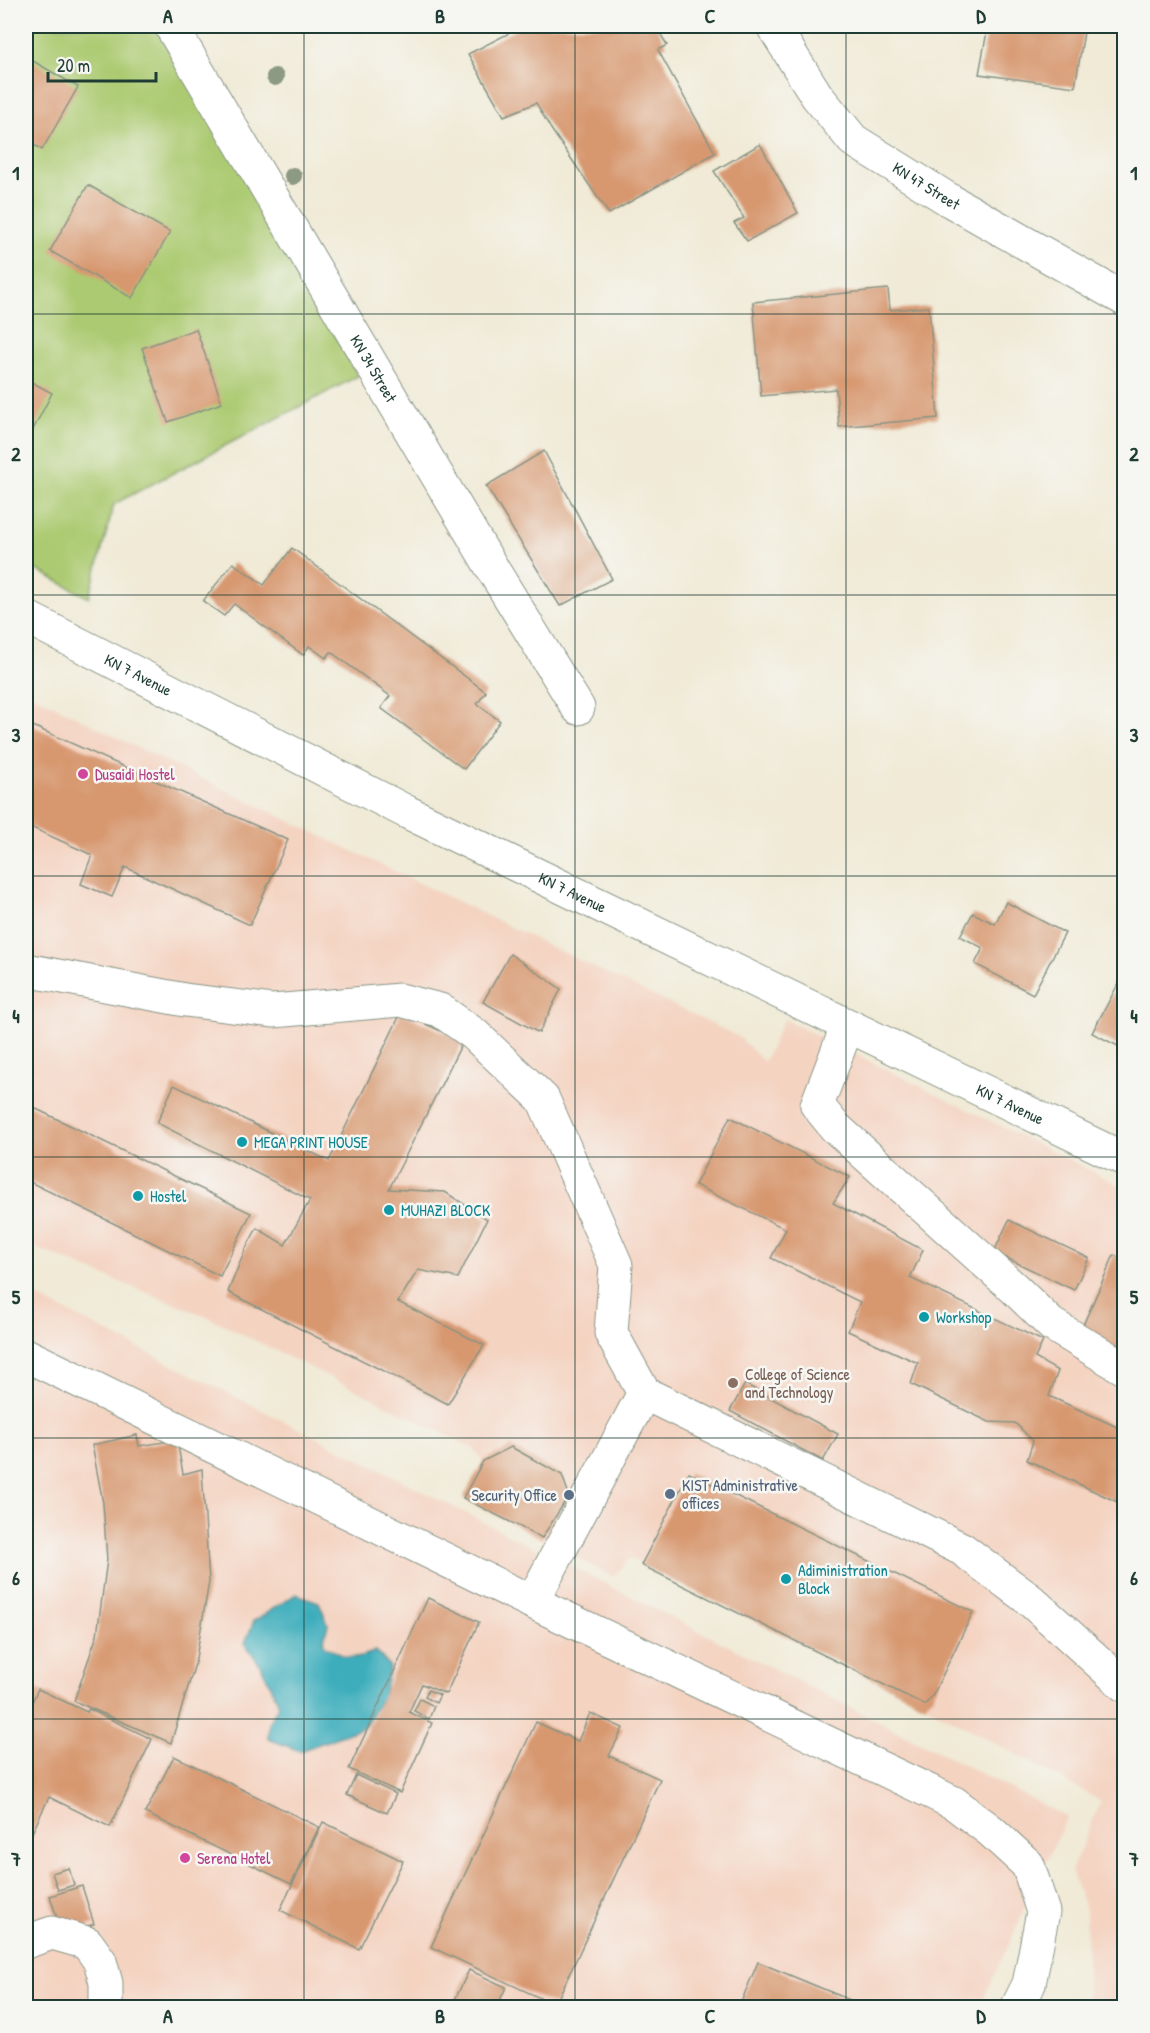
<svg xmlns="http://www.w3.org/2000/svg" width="1150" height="2033" viewBox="0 0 1150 2033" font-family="'Patrick Hand',sans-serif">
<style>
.built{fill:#f4d3c1}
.green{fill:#acca71;stroke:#668452;stroke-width:1.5}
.water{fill:#3eadbc;stroke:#2e7578;stroke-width:1.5}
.building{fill:#d79870}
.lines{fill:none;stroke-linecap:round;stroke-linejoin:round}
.minor-casing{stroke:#889485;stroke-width:35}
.minor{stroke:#fff;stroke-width:33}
.tree{fill:#8c9a84}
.grid{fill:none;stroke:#1f3d34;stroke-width:1.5;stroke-opacity:0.55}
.hotel-dot{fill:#d1479c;stroke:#f6f6f2;stroke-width:2}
.culture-dot{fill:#0f9aa8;stroke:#f6f6f2;stroke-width:2}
.education-dot{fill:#8d6e63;stroke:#f6f6f2;stroke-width:2}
.service-dot{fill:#5c6f8a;stroke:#f6f6f2;stroke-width:2}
.labels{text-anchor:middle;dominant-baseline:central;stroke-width:5;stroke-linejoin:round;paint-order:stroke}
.street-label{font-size:16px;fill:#1f3d34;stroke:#f6f6f2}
.hotel-label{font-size:16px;fill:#b23c85;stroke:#f6f6f2;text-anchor:start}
.culture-label{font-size:16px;fill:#0d838f;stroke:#f6f6f2;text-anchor:start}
.education-label{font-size:16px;fill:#785e54;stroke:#f6f6f2;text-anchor:start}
.service-label{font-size:16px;fill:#4e5e75;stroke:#f6f6f2;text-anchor:start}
.neatline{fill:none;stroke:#1f3d34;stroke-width:2}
.grid-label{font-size:20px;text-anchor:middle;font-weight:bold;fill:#1f3d34}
</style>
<rect width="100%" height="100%" fill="#f6f6f2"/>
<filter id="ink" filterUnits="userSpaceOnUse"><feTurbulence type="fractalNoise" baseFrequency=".0167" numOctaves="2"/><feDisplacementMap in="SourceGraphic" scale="12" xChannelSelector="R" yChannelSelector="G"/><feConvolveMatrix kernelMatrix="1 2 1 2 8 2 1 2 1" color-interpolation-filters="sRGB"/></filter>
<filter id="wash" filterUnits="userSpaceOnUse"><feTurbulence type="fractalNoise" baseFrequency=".008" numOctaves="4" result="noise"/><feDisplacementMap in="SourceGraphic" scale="24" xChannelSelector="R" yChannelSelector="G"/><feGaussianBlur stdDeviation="1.35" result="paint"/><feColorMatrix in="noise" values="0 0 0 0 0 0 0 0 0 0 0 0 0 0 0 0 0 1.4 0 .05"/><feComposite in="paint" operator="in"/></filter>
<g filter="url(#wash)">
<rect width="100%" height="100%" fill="#f0ead6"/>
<g class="built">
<path d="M 26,691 L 126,742 L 739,1037 L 764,1062 L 784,1019 L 1124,1187 L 1124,2007 L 1088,2007 L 1086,1910 L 1071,1871 L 1101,1801 L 925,1705 L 630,1558 L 613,1577 L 463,1498 L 483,1461 L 473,1448 L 210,1318 L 26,1244 Z"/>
<path d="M 26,1291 L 1067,1817 L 980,2007 L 26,2007 Z"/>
</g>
<path class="green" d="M 26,26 L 159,26 L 219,126 L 358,376 L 114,504 L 89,598 L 26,564 Z"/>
<path class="water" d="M 296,1594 L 319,1602 L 328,1624 L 323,1644 C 344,1658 351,1662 376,1651 L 390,1667 L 383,1696 L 363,1728 L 300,1751 L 268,1739 L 269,1722 L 279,1704 L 262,1668 L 245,1643 L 254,1621 Z"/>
<g id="blocks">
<g class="building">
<path d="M 523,26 L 656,26 L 667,45 L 658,50 L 715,153 L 609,214 L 551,129 L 536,103 L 504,116 L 468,54 Z"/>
<path d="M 988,26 L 1085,26 L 1075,87 L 979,74 Z"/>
<path d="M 26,57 L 78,87 L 42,150 L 26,140 Z"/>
<path d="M 760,144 L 798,213 L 747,241 L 734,223 L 744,218 L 714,171 Z"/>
<path d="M 88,185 L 170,232 L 132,298 L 50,251 Z"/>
<path d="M 888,289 L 890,310 L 929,307 L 938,418 L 839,427 L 836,389 L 761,396 L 753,302 Z"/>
<path d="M 196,329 L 222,403 L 168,422 L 142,348 Z"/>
<path d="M 26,379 L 52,393 L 26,443 Z"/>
<path d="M 544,451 L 612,579 L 560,606 L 486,486 Z"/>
<path d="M 292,548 L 486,692 L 477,704 L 500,721 L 464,769 L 381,708 L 390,696 L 331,652 L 326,658 L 309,646 L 303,655 L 234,604 L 224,616 L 203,601 L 233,563 L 264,585 Z"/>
<path d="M 26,723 L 288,840 L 250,925 L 125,867 L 112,897 L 81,884 L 92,855 L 26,825 Z"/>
<path d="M 1006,902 L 1065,933 L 1033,994 L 975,964 L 983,948 L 960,936 L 973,913 L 995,924 Z"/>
<path d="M 510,954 L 561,989 L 539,1033 L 483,1002 Z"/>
<path d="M 1124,973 L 1124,1049 L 1092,1033 Z"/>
<path d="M 401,1013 L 463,1041 L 389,1189 L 445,1192 L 487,1219 L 458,1278 L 418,1270 L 398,1302 L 484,1345 L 448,1404 L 228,1292 L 245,1250 L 257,1228 L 285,1245 L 310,1200 L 157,1123 L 174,1085 L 329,1161 Z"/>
<path d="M 26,1104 L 251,1213 L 220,1276 L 26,1180 Z"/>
<path d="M 730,1117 L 850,1177 L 833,1203 L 923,1250 L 910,1278 L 1043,1341 L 1035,1358 L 1058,1371 L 1049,1396 L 1124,1430 L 1124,1505 L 1027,1460 L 1033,1441 L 1015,1423 L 989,1422 L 911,1384 L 918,1363 L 848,1331 L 860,1302 L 771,1258 L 786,1229 L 695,1185 Z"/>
<path d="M 1009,1220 L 1089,1258 L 1074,1290 L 994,1252 Z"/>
<path d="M 1114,1255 L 1124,1260 L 1124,1353 L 1080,1332 Z"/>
<path d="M 745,1384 L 838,1434 L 823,1461 L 730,1411 Z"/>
<path d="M 137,1435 L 139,1446 L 177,1440 L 183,1474 L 202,1469 L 209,1582 L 195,1664 L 171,1743 L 74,1701 L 97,1635 L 107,1560 L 103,1503 L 92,1445 Z"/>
<path d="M 511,1447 L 562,1475 L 569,1495 L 542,1538 L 463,1498 L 483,1461 Z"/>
<path d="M 689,1473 L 973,1612 L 933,1695 L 925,1705 L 641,1565 Z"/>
<path d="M 428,1598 L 479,1622 L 446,1694 L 422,1684 L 409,1712 L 432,1723 L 400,1793 L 349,1769 Z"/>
<path d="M 38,1689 L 87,1712 L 89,1709 L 152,1739 L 110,1827 L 49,1797 L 26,1846 L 26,1715 Z"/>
<path d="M 428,1690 L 440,1695 L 436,1703 L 425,1697 Z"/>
<path d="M 420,1699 L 434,1706 L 429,1719 L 414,1711 Z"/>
<path d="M 590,1713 L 623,1728 L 609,1756 L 660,1779 L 555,2005 L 431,1947 L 536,1722 L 578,1741 Z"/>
<path d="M 174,1756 L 319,1827 L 291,1884 L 145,1813 Z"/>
<path d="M 356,1775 L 396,1794 L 387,1813 L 347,1795 Z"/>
<path d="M 323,1822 L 403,1861 L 359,1949 L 280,1910 Z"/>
<path d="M 69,1868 L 74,1885 L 58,1890 L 52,1873 Z"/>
<path d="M 82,1886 L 94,1924 L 62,1934 L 50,1896 Z"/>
<path d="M 758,1962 L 867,2007 L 739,2007 Z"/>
<path d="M 469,1970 L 506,1987 L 497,2007 L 456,2007 L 452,2006 Z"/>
</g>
</g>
</g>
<g filter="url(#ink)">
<use href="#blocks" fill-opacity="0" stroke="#889485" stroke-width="1.5"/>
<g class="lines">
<defs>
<g id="minor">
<path id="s1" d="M 171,26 L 495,573 L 578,708"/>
<path id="s2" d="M 773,26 L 817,96 L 853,140 L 951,201 L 1124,299"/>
<path id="s3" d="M 26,617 L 407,812 L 1124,1159"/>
<path d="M 26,970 L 185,1000 L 273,1011 L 400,1000 L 440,1010 L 474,1034 L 543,1099 L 616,1265 L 611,1333 L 644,1393 L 962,1549 L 1030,1600 L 1124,1685"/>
<path d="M 847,1027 L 817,1105 L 835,1127 L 1015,1289 L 1051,1324 L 1124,1368"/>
<path d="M 26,1355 L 532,1602 L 954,1803 L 991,1831 L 1028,1865 L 1043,1912 L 1029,1984 L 1017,2008"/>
<path d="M 532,1602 L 644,1393"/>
<path d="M 26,1942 L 52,1933 L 87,1943 L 100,1961 L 106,1983 L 106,2008"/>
</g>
</defs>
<use href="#minor" class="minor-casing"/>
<use href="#minor" class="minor"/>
</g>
<g class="tree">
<circle cx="275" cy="77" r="9"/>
<circle cx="293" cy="176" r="9"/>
</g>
</g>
<path class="grid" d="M 304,26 L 304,2008M 575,26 L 575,2008M 846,26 L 846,2008M 26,314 L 1124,314M 26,595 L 1124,595M 26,876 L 1124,876M 26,1157 L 1124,1157M 26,1438 L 1124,1438M 26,1719 L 1124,1719"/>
<g class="hotel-dot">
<circle cx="83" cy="774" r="6"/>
<circle cx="185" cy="1858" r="6"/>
</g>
<g class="culture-dot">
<circle cx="242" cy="1142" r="6"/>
<circle cx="138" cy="1196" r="6"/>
<circle cx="389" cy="1210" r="6"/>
<circle cx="924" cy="1317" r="6"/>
<circle cx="786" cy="1579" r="6"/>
</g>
<circle class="education-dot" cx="733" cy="1383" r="6"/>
<g class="service-dot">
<circle cx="670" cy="1494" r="6"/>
<circle cx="569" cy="1495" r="6"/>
</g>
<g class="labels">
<g class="street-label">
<text stroke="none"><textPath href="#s2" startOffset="226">KN 47 Street</textPath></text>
<text stroke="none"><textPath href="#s1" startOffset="398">KN 34 Street</textPath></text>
<text stroke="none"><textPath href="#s3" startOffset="126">KN 7 Avenue</textPath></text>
<text stroke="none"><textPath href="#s3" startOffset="612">KN 7 Avenue</textPath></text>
<text stroke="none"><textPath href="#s3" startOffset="1098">KN 7 Avenue</textPath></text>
</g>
<g class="hotel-label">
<text x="95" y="774">Dusaidi Hostel</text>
<text x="197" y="1858">Serena Hotel</text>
</g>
<g class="culture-label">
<text x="254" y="1142">MEGA PRINT HOUSE</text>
<text x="150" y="1196">Hostel</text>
<text x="401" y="1210">MUHAZI BLOCK</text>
<text x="936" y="1317">Workshop</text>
<text x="798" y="1570">Adiministration<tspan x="798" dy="18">Block</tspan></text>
</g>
<g class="education-label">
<text x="745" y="1374">College of Science<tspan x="745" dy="18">and Technology</tspan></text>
</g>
<g class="service-label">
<text x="682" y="1485">KIST Administrative<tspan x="682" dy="18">offices</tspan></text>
<text x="557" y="1495" text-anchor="end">Security Office</text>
</g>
</g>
<rect width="1150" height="2033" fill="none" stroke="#f6f6f2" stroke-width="66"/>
<path d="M48 72v9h108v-9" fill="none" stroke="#1f3d34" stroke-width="3"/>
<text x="57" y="72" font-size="18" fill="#1f3d34" stroke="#f6f6f2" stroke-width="4.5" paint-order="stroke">20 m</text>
<rect x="33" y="33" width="1084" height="1967" class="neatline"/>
<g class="grid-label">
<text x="168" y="23">A</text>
<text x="440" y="23">B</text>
<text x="710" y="23">C</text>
<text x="981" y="23">D</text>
<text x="16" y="180">1</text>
<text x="1134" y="180">1</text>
<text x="16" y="461">2</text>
<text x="1134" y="461">2</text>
<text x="16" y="742">3</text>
<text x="1134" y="742">3</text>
<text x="16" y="1023">4</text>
<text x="1134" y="1023">4</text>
<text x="16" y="1304">5</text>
<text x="1134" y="1304">5</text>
<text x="16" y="1585">6</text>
<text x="1134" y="1585">6</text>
<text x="16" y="1866">7</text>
<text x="1134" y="1866">7</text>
<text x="168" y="2023">A</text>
<text x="440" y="2023">B</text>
<text x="710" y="2023">C</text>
<text x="981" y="2023">D</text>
</g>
</svg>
